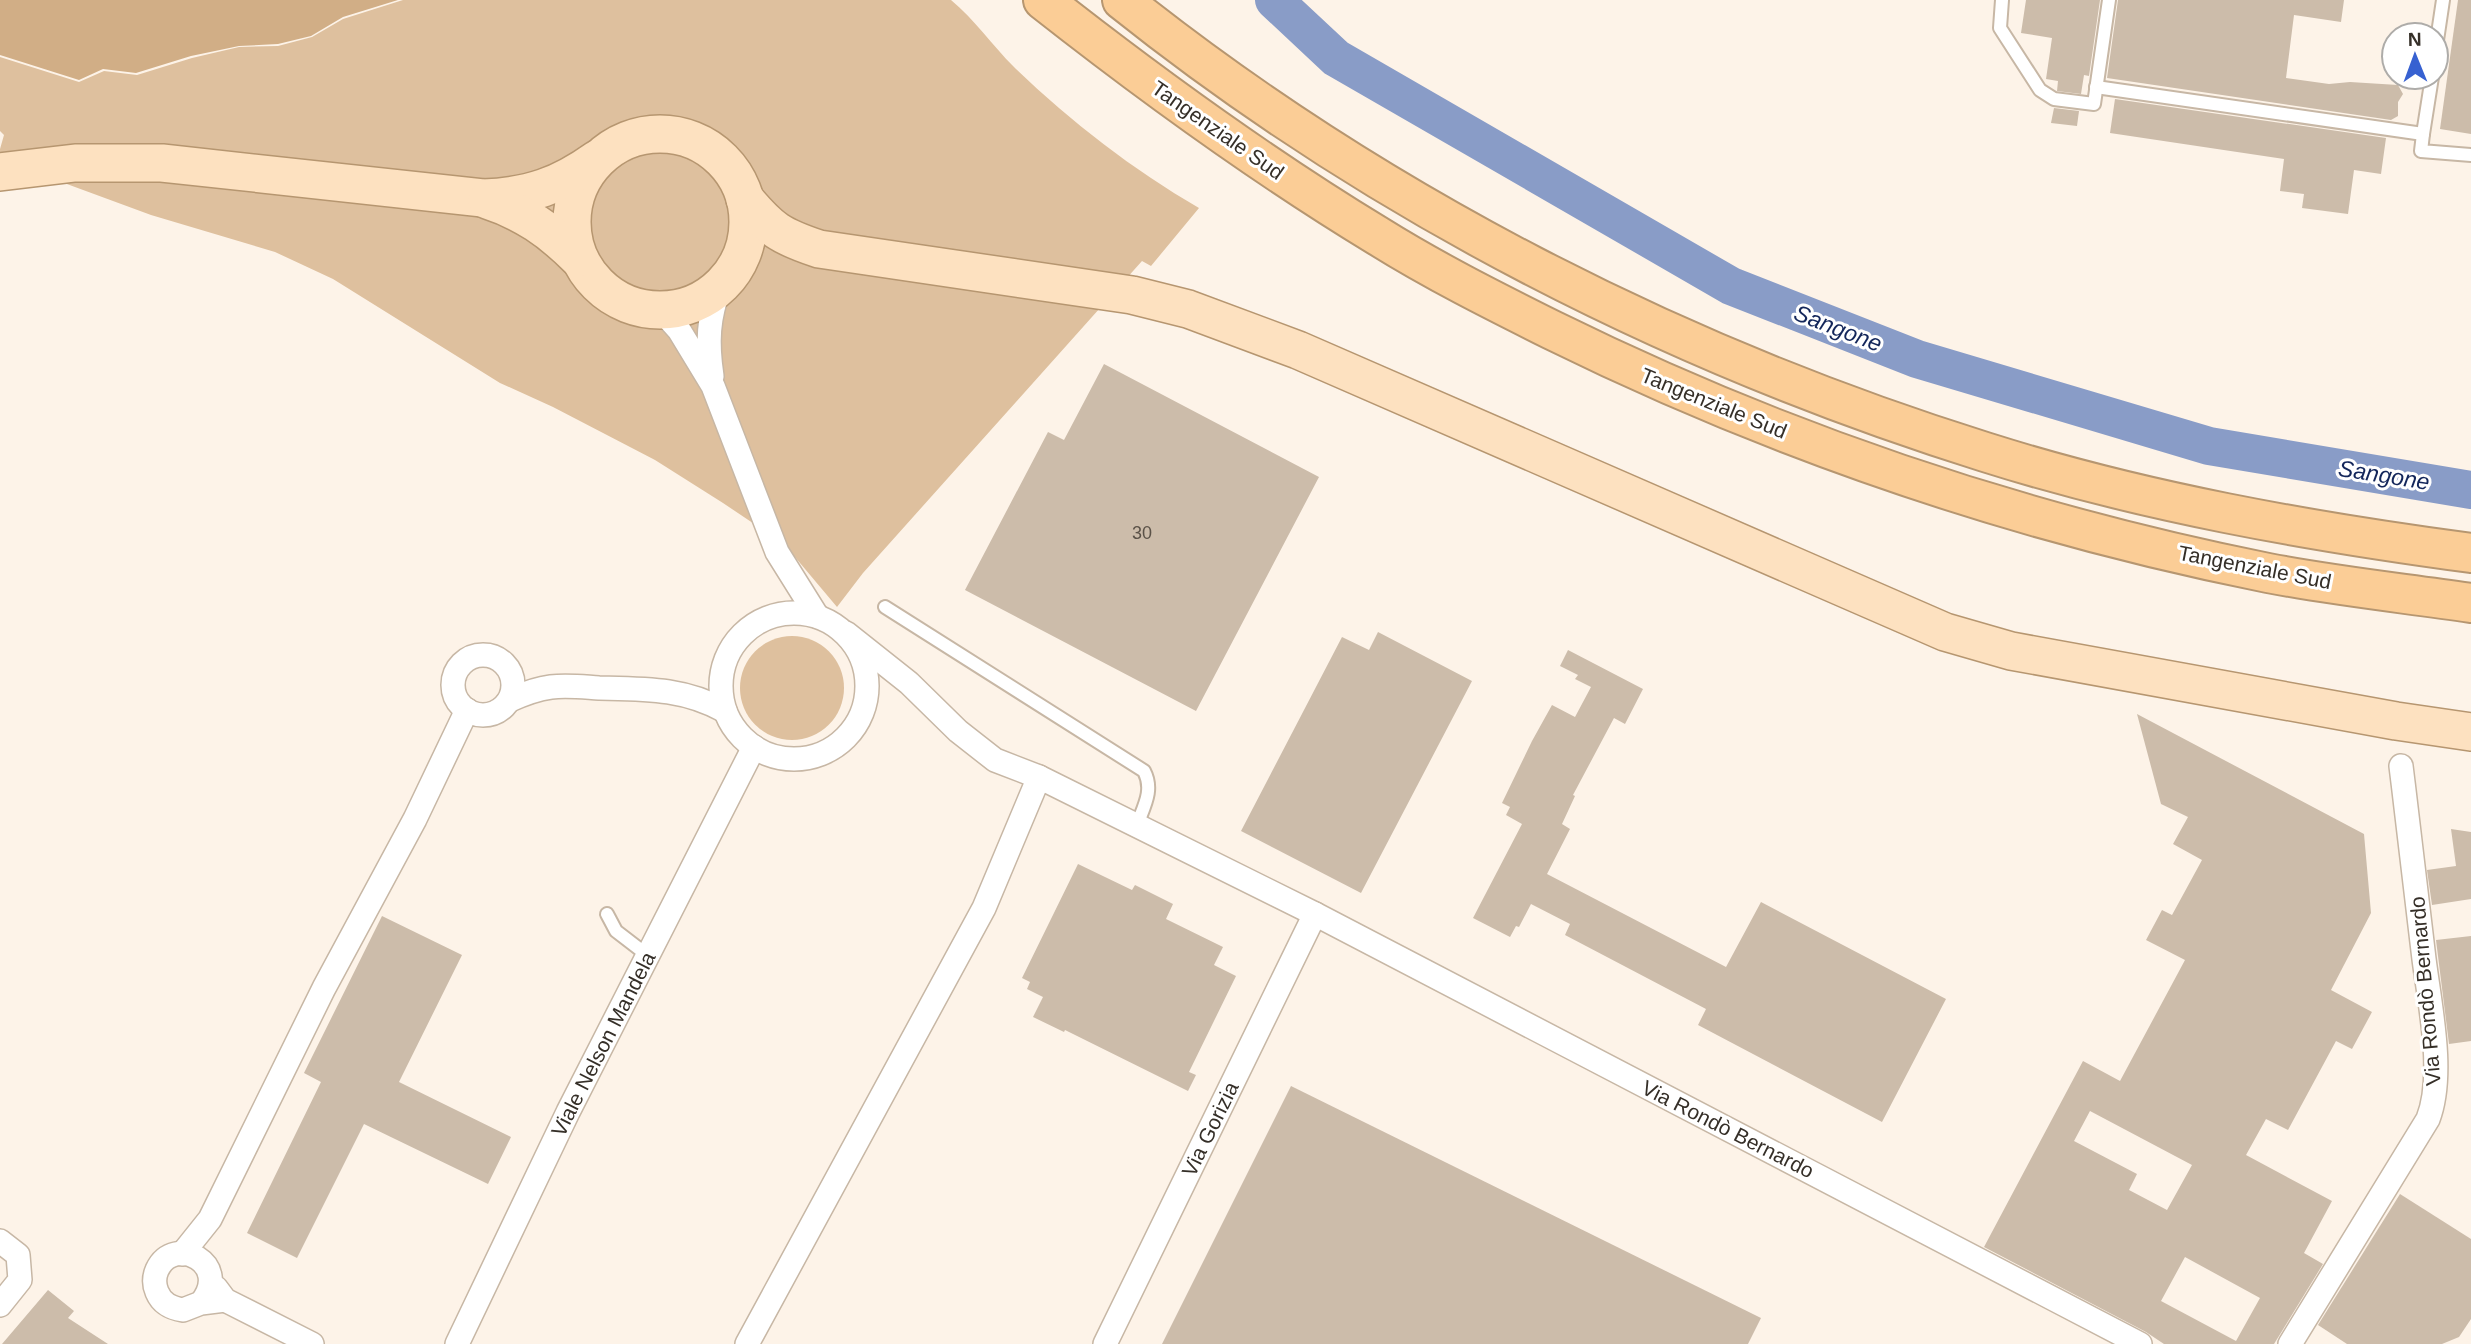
<svg xmlns="http://www.w3.org/2000/svg" width="2471" height="1344" viewBox="0 0 2471 1344" font-family="Helvetica,sans-serif">
<style>
.green{fill:#dec09e}
.forest{fill:#d1ae86}
.lines{fill:none;stroke-linecap:round;stroke-linejoin:round}
.river{stroke:#899cc7;stroke-width:38}
.building{fill:#ccbcaa;fill-rule:evenodd}
.service-casing{stroke:#c7b7a5;stroke-width:16}
.minor-casing{stroke:#c7b7a5;stroke-width:26}
.primary-casing{stroke:#b69670;stroke-width:40}
.motorway-casing{stroke:#b69670;stroke-width:42}
.service{stroke:#fff;stroke-width:12}
.minor{stroke:#fff;stroke-width:23}
.primary{stroke:#fde1c0;stroke-width:37}
.motorway{stroke:#fbcd96;stroke-width:38}
.labels{text-anchor:middle;dominant-baseline:central;stroke-width:6;stroke-linejoin:round;paint-order:stroke}
.number-label{font-size:18px;fill:#5b5248}
.street-label{font-size:21px;fill:#352f28;stroke:#fff}
.water-label{font-size:23px;font-style:italic;fill:#13265a;stroke:#fff}
</style>
<rect width="100%" height="100%" fill="#fdf3e8"/>
<g class="green">
<path d="M 403,0 L 951,0 C 975,20 992,45 1014,67 C 1070,121 1132,169 1199,208 L 1151,266 L 1142,261 L 863,573 L 837,607 L 784,544 L 723,503 L 655,460 L 553,407 L 500,383 L 333,279 L 275,252 L 151,215 L 56,180 L 0,165 L 0,149 L 4,135 L 0,131 L 0,57 L 79,82 L 104,71 L 137,75 L 192,58 L 239,47 L 278,46 L 312,37 L 343,19 Z"/>
<circle cx="792" cy="688" r="52"/>
</g>
<path class="forest" d="M 0,0 L 398,0 L 343,17 L 311,36 L 278,44 L 239,46 L 191,56 L 136,73 L 103,69 L 79,80 L 0,55 Z"/>
<g class="lines">
<path class="river" d="M 1274,0 L 1336,58 L 1731,286 L 1917,359 L 2209,446 L 2471,490"/>
</g>
<g class="building">
<path d="M 2026,0 L 2100,0 L 2089,76 L 2084,75 L 2081,94 L 2057,91 L 2058,81 L 2046,79 L 2052,38 L 2021,33 Z"/>
<path d="M 2118,0 L 2344,0 L 2341,22 L 2294,15 L 2286,78 L 2329,84 L 2350,82 L 2398,85 L 2403,94 L 2398,102 L 2398,116 L 2391,120 L 2107,78 Z"/>
<path d="M 2458,0 L 2471,0 L 2471,134 L 2440,129 Z"/>
<path d="M 2115,99 L 2386,138 L 2381,174 L 2354,170 L 2348,214 L 2302,208 L 2304,194 L 2280,191 L 2284,159 L 2110,133 Z"/>
<path d="M 2054,108 L 2079,111 L 2077,126 L 2051,123 Z"/>
<path d="M 1104,364 L 1319,477 L 1196,711 L 965,590 L 1048,432 L 1064,440 Z"/>
<path d="M 1378,632 L 1472,681 L 1361,893 L 1241,831 L 1342,637 L 1369,650 Z"/>
<path d="M 1568,650 L 1643,689 L 1625,724 L 1614,718 L 1573,795 L 1575,796 L 1562,824 L 1570,829 L 1547,874 L 1726,967 L 1761,902 L 1946,999 L 1882,1122 L 1698,1025 L 1706,1009 L 1565,935 L 1570,924 L 1531,904 L 1519,927 L 1516,926 L 1510,937 L 1473,918 L 1522,824 L 1506,815 L 1510,807 L 1502,803 L 1532,741 L 1552,705 L 1575,717 L 1591,687 L 1575,679 L 1578,675 L 1560,666 Z"/>
<path d="M 2137,714 L 2364,834 L 2371,913 L 2331,990 L 2372,1012 L 2352,1049 L 2336,1041 L 2288,1130 L 2266,1119 L 2246,1155 L 2332,1201 L 2304,1253 L 2323,1264 L 2274,1344 L 2164,1344 L 2146,1332 L 1984,1247 L 2083,1061 L 2120,1081 L 2185,960 L 2146,940 L 2162,910 L 2172,915 L 2202,860 L 2173,844 L 2188,817 L 2161,804 ZM 2090,1111 L 2192,1165 L 2167,1210 L 2129,1190 L 2137,1174 L 2074,1141 ZM 2185,1257 L 2260,1298 L 2236,1341 L 2161,1301 Z"/>
<path d="M 2451,829 L 2471,832 L 2471,899 L 2432,905 L 2427,870 L 2456,866 Z"/>
<path d="M 1078,864 L 1132,890 L 1135,885 L 1173,904 L 1166,919 L 1223,947 L 1214,965 L 1236,976 L 1189,1072 L 1196,1075 L 1188,1091 L 1065,1030 L 1064,1032 L 1033,1017 L 1043,997 L 1027,989 L 1030,982 L 1022,978 Z"/>
<path d="M 382,916 L 462,955 L 399,1082 L 511,1137 L 488,1184 L 364,1124 L 297,1258 L 247,1233 L 321,1082 L 304,1073 Z"/>
<path d="M 2471,936 L 2471,1041 L 2449,1044 L 2436,940 Z"/>
<path d="M 1291,1086 L 1761,1318 L 1748,1344 L 1162,1344 Z"/>
<path d="M 2400,1194 L 2471,1239 L 2471,1319 L 2459,1337 L 2442,1344 L 2347,1344 L 2318,1325 Z"/>
<path d="M 48,1290 L 74,1311 L 68,1318 L 108,1344 L 2,1344 Z"/>
</g>
<g class="lines">
<defs>
<g id="service">
<path d="M 2002,0 L 2000,28 L 2040,90 L 2054,99 L 2094,104 L 2109,0"/>
<path d="M 2436,47 L 2443,0"/>
<path d="M 2096,87 L 2423,134 L 2432,77"/>
<path d="M 2423,134 L 2421,151 L 2471,155"/>
<path d="M 885,607 L 1144,771 C 1154,790 1144,806 1137,825"/>
<path d="M 607,914 L 616,931 L 642,951 L 644,962"/>
</g>
<g id="minor">
<path d="M 662,311 L 679,330 L 713,386 L 777,552 L 817,616"/>
<path d="M 712,376 C 707,343 708,317 720,287"/>
<circle cx="794" cy="686" r="73"/>
<path d="M 846,633 L 909,683 L 958,731 L 995,760 L 1039,777 L 1315,914 L 2140,1344"/>
<circle cx="483" cy="685" r="30"/>
<path d="M 510,700 C 523,694 536,689 551,687 C 567,685 583,687 599,688 C 645,689 684,688 725,711"/>
<path d="M 0,1241 L 18,1255 L 20,1280 L 0,1305"/>
<path d="M 182,1254 L 210,1219 L 324,988 L 415,819 L 467,710"/>
<path d="M 216,1288 L 225,1300 L 312,1344"/>
<path d="M 201,1303 C 233,1264 174,1233 157,1270 C 154,1277 154,1285 157,1292 C 162,1304 171,1308 183,1310 L 201,1303 L 225,1300"/>
<path d="M 457,1344 L 568,1112 L 754,747"/>
<path d="M 747,1344 L 984,908 L 1039,777"/>
<path d="M 1105,1344 L 1315,914"/>
<path d="M 2290,1344 L 2428,1119 C 2445,1075 2430,1006 2424,959 C 2416,894 2409,830 2401,766"/>
</g>
<g id="primary">
<circle cx="660" cy="222" r="88"/>
<path d="M 0,172 L 75,163 L 162,163 L 483,198 C 530,196 559,186 597,159"/>
<path d="M 745,199 C 771,230 780,236 819,249 L 1132,295 L 1188,309 L 1298,350 L 1945,632 L 2011,651 L 2396,721 L 2471,732"/>
<path d="M 487,200 C 524,212 551,231 578,258"/>
</g>
<g id="motorway">
<path d="M 1043,0 C 1151,85 1261,165 1378,236 C 1434,271 1494,301 1552,330 C 1779,442 2019,523 2268,573 C 2335,586 2403,593 2471,603"/>
<path d="M 1122,0 C 1376,203 1675,355 1985,452 C 2143,502 2307,531 2471,553"/>
</g>
</defs>
<use href="#service" class="service-casing"/>
<use href="#minor" class="minor-casing"/>
<use href="#primary" class="primary-casing"/>
<use href="#motorway" class="motorway-casing"/>
<use href="#service" class="service"/>
<use href="#minor" class="minor"/>
<use href="#primary" class="primary"/>
<use href="#motorway" class="motorway"/>
</g>
<g class="labels">
<g class="number-label">
<text x="1142" y="533">30</text>
</g>
<g class="street-label">
<text transform="translate(1218 130) rotate(35)">Tangenziale Sud</text>
<text transform="translate(1714 403) rotate(22)">Tangenziale Sud</text>
<text transform="translate(2255 567) rotate(11)">Tangenziale Sud</text>
<text transform="translate(2425 991) rotate(-95)">Via Rondò Bernardo</text>
<text transform="translate(603 1044) rotate(-63)">Viale Nelson Mandela</text>
<text transform="translate(1210 1129) rotate(-64)">Via Gorizia</text>
<text transform="translate(1728 1129) rotate(27)">Via Rondò Bernardo</text>
</g>
<g class="water-label">
<text transform="translate(1838 328) rotate(21)">Sangone</text>
<text transform="translate(2384 475) rotate(9)">Sangone</text>
</g>
</g>
<g transform="translate(2415 56) rotate(359)"><circle r="33" fill="#ffffff" stroke="#aeaca9" stroke-width="2"/>
<path d="M0-5L12 26L0 18L-12 26Z" fill="#3761d1"/>
<text y="-10" font-size="19" font-weight="bold" text-anchor="middle" fill="#352f28">N</text>
</g>
</svg>
